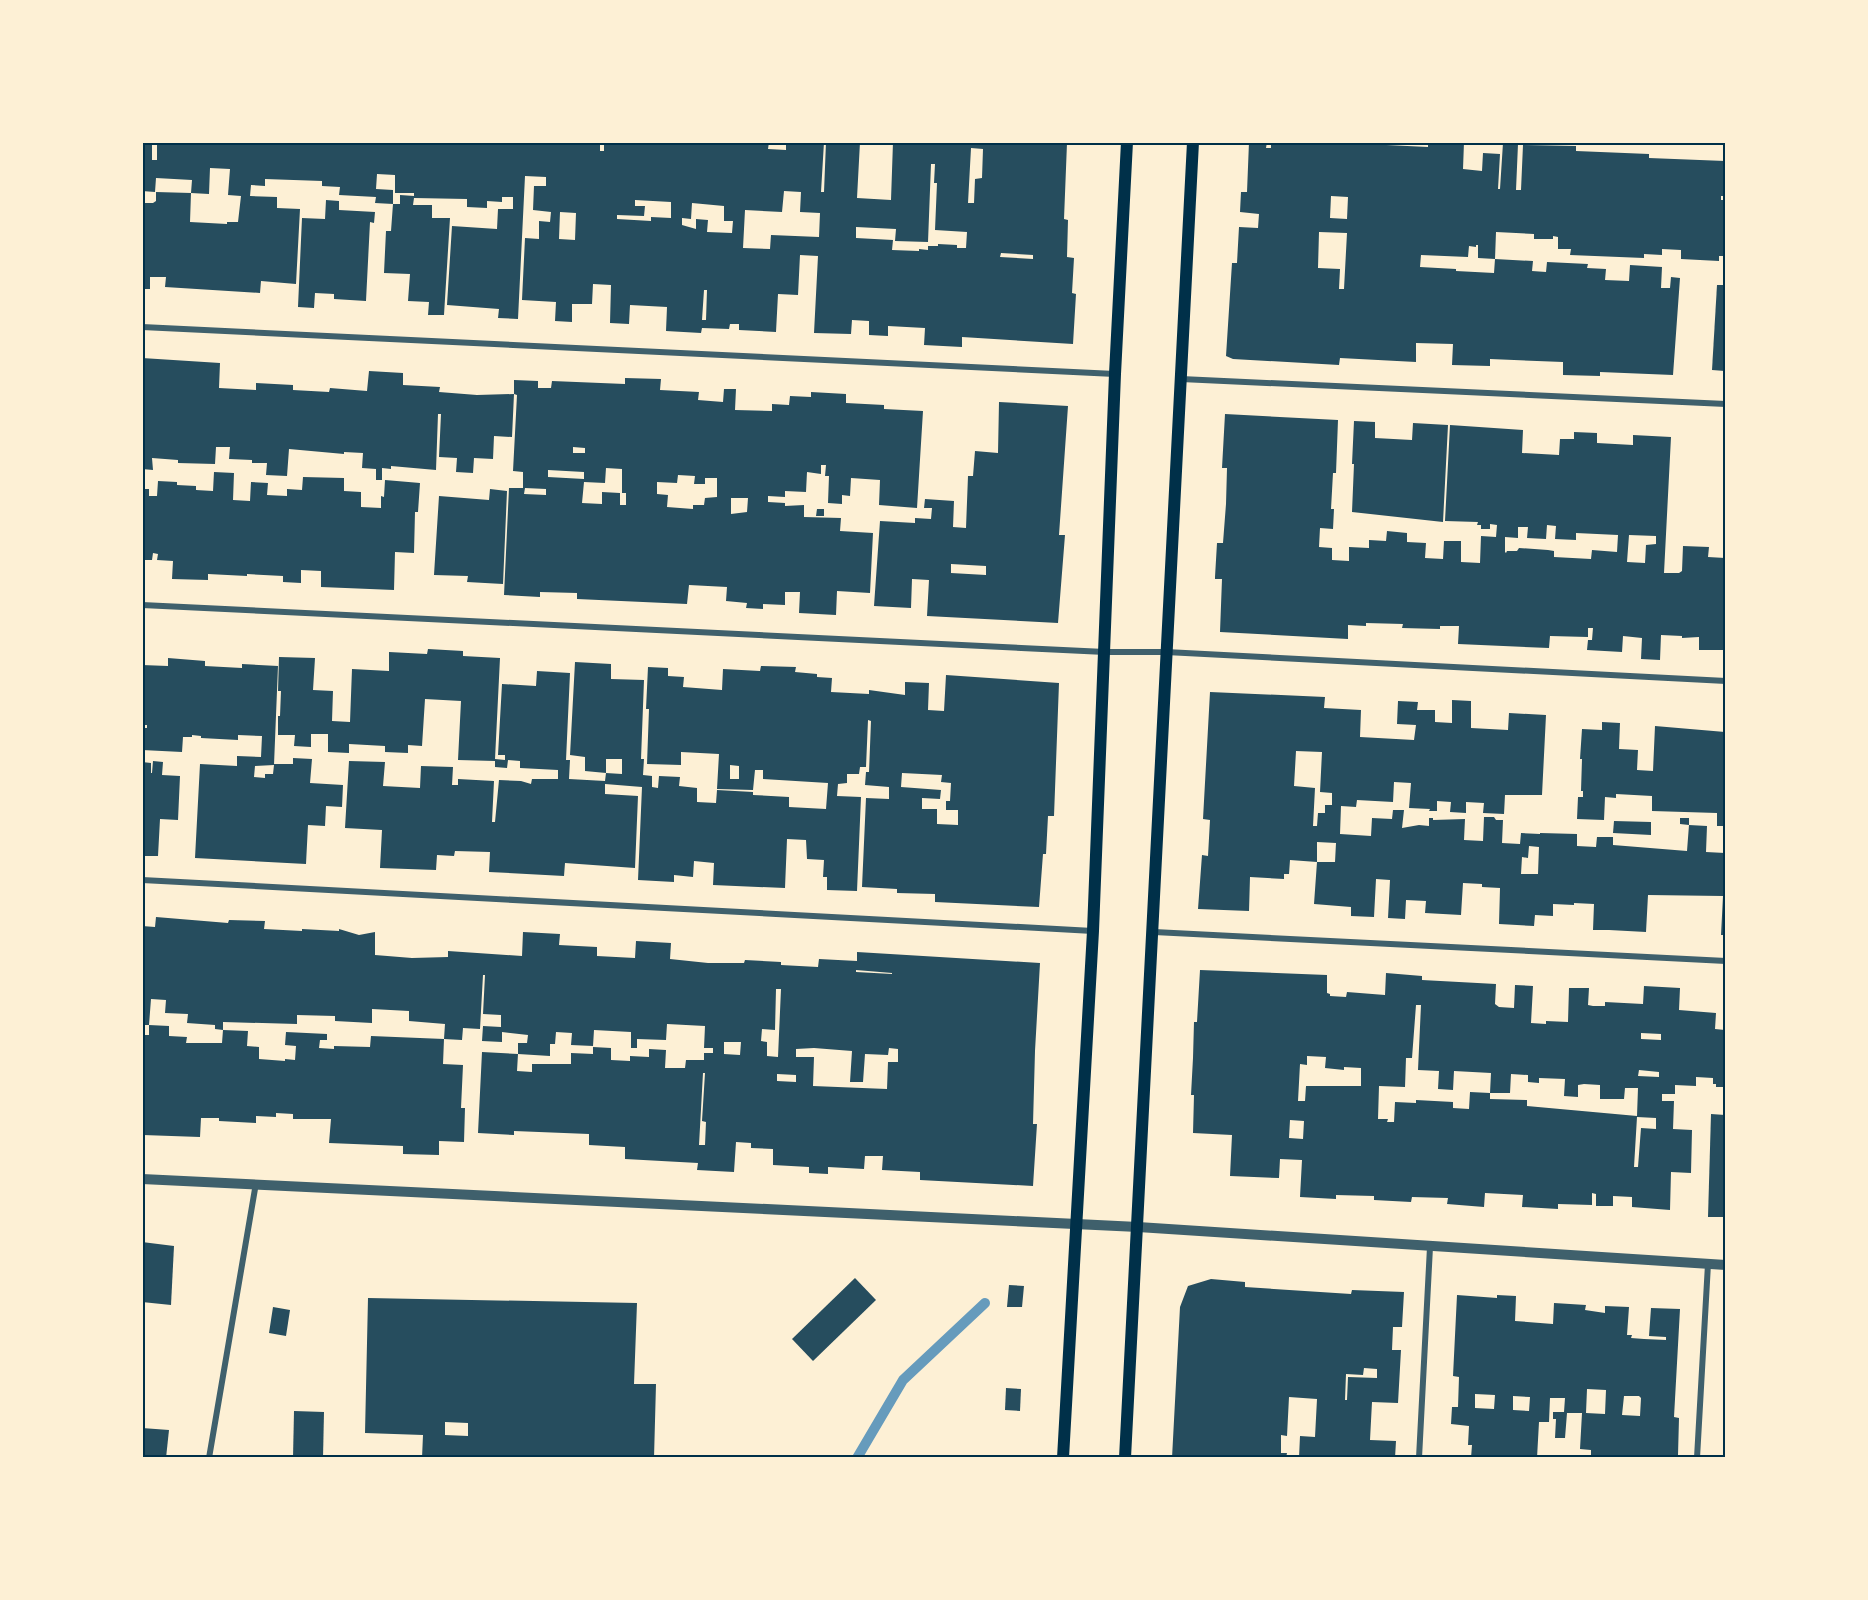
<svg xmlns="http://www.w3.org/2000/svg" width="1868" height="1600" viewBox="0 0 1868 1600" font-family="'Exo 2',sans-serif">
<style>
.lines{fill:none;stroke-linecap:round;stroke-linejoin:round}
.stream{stroke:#669bbc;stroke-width:10}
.building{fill:#264d5e;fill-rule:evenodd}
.minor{stroke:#3f606c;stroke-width:6}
.tertiary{stroke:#3f606c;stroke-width:10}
.secondary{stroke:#003049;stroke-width:12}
.neatline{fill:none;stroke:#003049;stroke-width:2}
</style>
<rect width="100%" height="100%" fill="#fdf0d5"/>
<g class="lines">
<path class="stream" d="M 857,1458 L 903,1380 L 985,1303"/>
</g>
<g class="building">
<path d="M 142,142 L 152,142 L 152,160 L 157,160 L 157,142 L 600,142 L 600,151 L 604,151 L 604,142 L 769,142 L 768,149 L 786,150 L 786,142 L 824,142 L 821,192 L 824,192 L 826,142 L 860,142 L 857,198 L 891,200 L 893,142 L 1067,143 L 1064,219 L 1068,220 L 1067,257 L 1074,258 L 1072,293 L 1076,294 L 1073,344 L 962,337 L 962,347 L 924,345 L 925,328 L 888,326 L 888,336 L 869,335 L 869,321 L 852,320 L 851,334 L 814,333 L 818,256 L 800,255 L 798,295 L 778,294 L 776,332 L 739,330 L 739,324 L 730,324 L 729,329 L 702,328 L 701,333 L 666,331 L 667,307 L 630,305 L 629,324 L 610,323 L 611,285 L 593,284 L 592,304 L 572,304 L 572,322 L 555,321 L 556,302 L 522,300 L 525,238 L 539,239 L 539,221 L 550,222 L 551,212 L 533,210 L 534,186 L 546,186 L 546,177 L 525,176 L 518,319 L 498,318 L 499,309 L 447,305 L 452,226 L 497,229 L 498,209 L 513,209 L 513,197 L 502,197 L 502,202 L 487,201 L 487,208 L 467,207 L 467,199 L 414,198 L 413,205 L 432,205 L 432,218 L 450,218 L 444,315 L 428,315 L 429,302 L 408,301 L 410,274 L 384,273 L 386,231 L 391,231 L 393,204 L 400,204 L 400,195 L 414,196 L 414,193 L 395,193 L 395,175 L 377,174 L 376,189 L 393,190 L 393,204 L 375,203 L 376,197 L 339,195 L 340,187 L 322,186 L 322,181 L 265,179 L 265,186 L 251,185 L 250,196 L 277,197 L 277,208 L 300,209 L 296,284 L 261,281 L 260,293 L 165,287 L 166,277 L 150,277 L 150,289 L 142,289 L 142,203 L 153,203 L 156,201 L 156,192 L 191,193 L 190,222 L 227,224 L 227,222 L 238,222 L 241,196 L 228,195 L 230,169 L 210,168 L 209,194 L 191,193 L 192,180 L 156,178 L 155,192 L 142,191 ZM 971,148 L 983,149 L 982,178 L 975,179 L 974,203 L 968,203 ZM 931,164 L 935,164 L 934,183 L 937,183 L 935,230 L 967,232 L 966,248 L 957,248 L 957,245 L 938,244 L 938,246 L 928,246 L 928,250 L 919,249 L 919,251 L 892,250 L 893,240 L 856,238 L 856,227 L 896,229 L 895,241 L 928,242 ZM 784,191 L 801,192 L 800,212 L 820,213 L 819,237 L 771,235 L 770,249 L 743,248 L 745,210 L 782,212 ZM 635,200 L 671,202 L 671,218 L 651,217 L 651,221 L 617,219 L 617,215 L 644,216 L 645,206 L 635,206 ZM 692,203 L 724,206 L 724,221 L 733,221 L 732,233 L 707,232 L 708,220 L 696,219 L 696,229 L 682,225 L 682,218 L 691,219 ZM 560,212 L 576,213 L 575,240 L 559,239 ZM 1001,253 L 1033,255 L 1033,259 L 1000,257 ZM 704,290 L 707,290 L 706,320 L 702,320 Z"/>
<path d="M 1249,142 L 1267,142 L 1266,148 L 1271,148 L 1271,142 L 1324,142 L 1428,147 L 1428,142 L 1464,142 L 1463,169 L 1482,171 L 1483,153 L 1500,154 L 1498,189 L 1500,189 L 1503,143 L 1518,144 L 1516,190 L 1521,190 L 1523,145 L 1576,146 L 1576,151 L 1649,154 L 1649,158 L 1725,161 L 1725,196 L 1721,196 L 1721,200 L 1725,200 L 1725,256 L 1719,256 L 1719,261 L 1681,259 L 1681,250 L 1662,249 L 1662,255 L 1644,254 L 1644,258 L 1570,255 L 1571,249 L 1558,249 L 1558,237 L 1553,236 L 1553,239 L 1534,239 L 1534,234 L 1496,232 L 1495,259 L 1478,258 L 1478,245 L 1476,245 L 1476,247 L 1469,246 L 1468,257 L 1421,255 L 1420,267 L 1456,269 L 1456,271 L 1494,273 L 1495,259 L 1533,261 L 1532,271 L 1546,272 L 1547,262 L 1588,264 L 1587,268 L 1606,269 L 1605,280 L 1629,281 L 1630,265 L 1662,267 L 1661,288 L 1670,288 L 1671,277 L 1680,278 L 1673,375 L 1600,372 L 1600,376 L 1563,375 L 1563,362 L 1490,359 L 1490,366 L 1452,365 L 1453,344 L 1416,343 L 1416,362 L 1340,358 L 1339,365 L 1233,359 L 1226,356 L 1232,263 L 1237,263 L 1239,227 L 1258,228 L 1259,214 L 1240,212 L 1241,192 L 1247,192 ZM 1331,196 L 1348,197 L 1347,219 L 1330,218 ZM 1319,232 L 1347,233 L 1344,289 L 1339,289 L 1340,269 L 1318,268 Z"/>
<path d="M 326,200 L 339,201 L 339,210 L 375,212 L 374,223 L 370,222 L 366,301 L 334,299 L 334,294 L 315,293 L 314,308 L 298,307 L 302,218 L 325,219 Z"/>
<path d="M 1717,285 L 1725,285 L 1725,371 L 1712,370 Z"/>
<path d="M 142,358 L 220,363 L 219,388 L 256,390 L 256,383 L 293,385 L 293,390 L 329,392 L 330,388 L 367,391 L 369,371 L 403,373 L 403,385 L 440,387 L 439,392 L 477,395 L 514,394 L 514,380 L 538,381 L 538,388 L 551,388 L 552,381 L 625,384 L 625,378 L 661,379 L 660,390 L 699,392 L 698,400 L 723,402 L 724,389 L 736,389 L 735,410 L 772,411 L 772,404 L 789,405 L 790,396 L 811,397 L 811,392 L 846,394 L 846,403 L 884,405 L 884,409 L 923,411 L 917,508 L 879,505 L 880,480 L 851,478 L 850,496 L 842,495 L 842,504 L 828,503 L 829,476 L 825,476 L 826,465 L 821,465 L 821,474 L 807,472 L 806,492 L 785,491 L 785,497 L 768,496 L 768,502 L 785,503 L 785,506 L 804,505 L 804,517 L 841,518 L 840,531 L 873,533 L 870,593 L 837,591 L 836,615 L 799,613 L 800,592 L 785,592 L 785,605 L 763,604 L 763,609 L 746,608 L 747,603 L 726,601 L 727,587 L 689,585 L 687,604 L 577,599 L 577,593 L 540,592 L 540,597 L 504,595 L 509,488 L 523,488 L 523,472 L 513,471 L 517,395 L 514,394 L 512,437 L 494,436 L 493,459 L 474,458 L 473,473 L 456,472 L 457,458 L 439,457 L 441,414 L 438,414 L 436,470 L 391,466 L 391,469 L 382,468 L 382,480 L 376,480 L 376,469 L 362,468 L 363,453 L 344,452 L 344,454 L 289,449 L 287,476 L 266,475 L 267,463 L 252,463 L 252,460 L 229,459 L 230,447 L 216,447 L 215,464 L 178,463 L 178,460 L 152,458 L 153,470 L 142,469 ZM 573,447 L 585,448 L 585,453 L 573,453 ZM 606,468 L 622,469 L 622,493 L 626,493 L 626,505 L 620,505 L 620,493 L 602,492 L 602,504 L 582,503 L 584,482 L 605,483 ZM 548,470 L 584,472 L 584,479 L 548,477 ZM 678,475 L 695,476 L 694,484 L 705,484 L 705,478 L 717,478 L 717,497 L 705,498 L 704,505 L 693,505 L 693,509 L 667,507 L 668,495 L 657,494 L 657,482 L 677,483 ZM 525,488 L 546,489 L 546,495 L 524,494 ZM 731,498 L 748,498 L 747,512 L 731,514 Z"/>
<path d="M 999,402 L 1068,406 L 1059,535 L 1065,535 L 1058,623 L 927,616 L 929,580 L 912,579 L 911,608 L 874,606 L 880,521 L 915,523 L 915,518 L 931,519 L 932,508 L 924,508 L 925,499 L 954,501 L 953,527 L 966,528 L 968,476 L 973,476 L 975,451 L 998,453 ZM 951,564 L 986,566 L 986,575 L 951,573 Z"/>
<path d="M 1225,414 L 1338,420 L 1336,473 L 1333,473 L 1331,509 L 1334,509 L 1333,529 L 1320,528 L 1319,547 L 1332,548 L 1332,560 L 1349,561 L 1349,547 L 1369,548 L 1369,540 L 1386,541 L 1387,531 L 1407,533 L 1407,542 L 1426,543 L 1425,558 L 1443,559 L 1444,541 L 1461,541 L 1461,562 L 1480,563 L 1481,536 L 1496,537 L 1497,525 L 1490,524 L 1490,529 L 1481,529 L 1481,525 L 1477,525 L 1478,522 L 1445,521 L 1450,425 L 1523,430 L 1522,453 L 1559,455 L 1560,439 L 1574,439 L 1574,432 L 1597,433 L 1597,443 L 1633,445 L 1633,435 L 1671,437 L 1664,573 L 1679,573 L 1682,571 L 1683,546 L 1709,547 L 1708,557 L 1725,558 L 1725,650 L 1699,650 L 1699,637 L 1682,638 L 1682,636 L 1661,635 L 1660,660 L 1641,659 L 1642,638 L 1623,636 L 1622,652 L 1587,650 L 1588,640 L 1592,640 L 1593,628 L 1588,628 L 1588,637 L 1550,636 L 1549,648 L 1458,644 L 1459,626 L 1440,626 L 1440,629 L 1402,628 L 1403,624 L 1366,623 L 1366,626 L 1348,625 L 1348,639 L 1220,632 L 1222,579 L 1215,579 L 1215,577 L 1217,543 L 1223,543 L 1226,504 L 1227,468 L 1222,468 ZM 1547,525 L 1556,526 L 1555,539 L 1576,540 L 1576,533 L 1618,535 L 1617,552 L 1592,550 L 1591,559 L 1554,557 L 1554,551 L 1548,550 L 1519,548 L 1517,551 L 1507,551 L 1506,553 L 1505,552 L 1505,537 L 1518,538 L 1518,527 L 1528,527 L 1527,538 L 1546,539 ZM 1629,535 L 1656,536 L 1656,544 L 1646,545 L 1645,563 L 1627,562 Z"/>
<path d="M 1354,421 L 1375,422 L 1375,438 L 1412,440 L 1413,423 L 1448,425 L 1443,522 L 1352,512 L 1354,464 L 1352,464 Z"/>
<path d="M 214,472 L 234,473 L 233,500 L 250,501 L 251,482 L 268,483 L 267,495 L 287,496 L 287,489 L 302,490 L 303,477 L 344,478 L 344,491 L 361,492 L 361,507 L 381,508 L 381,496 L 384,497 L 385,480 L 420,483 L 418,512 L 415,512 L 414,553 L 395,552 L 394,590 L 321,587 L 321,571 L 301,570 L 301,583 L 283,582 L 283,576 L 247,574 L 247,576 L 208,574 L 208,580 L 172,579 L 173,561 L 157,560 L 158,554 L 153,553 L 152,560 L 142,560 L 142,489 L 149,489 L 149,496 L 157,496 L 158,481 L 177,482 L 177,485 L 196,486 L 196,490 L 213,491 Z"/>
<path d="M 490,489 L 507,491 L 503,584 L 467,582 L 468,576 L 434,575 L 439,496 L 489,500 Z"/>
<path d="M 817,509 L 824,509 L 824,516 L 816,516 Z"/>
<path d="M 428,649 L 463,651 L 463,656 L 500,658 L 495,759 L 505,760 L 505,755 L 498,755 L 502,684 L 536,686 L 537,671 L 570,673 L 566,760 L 570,760 L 569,779 L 605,781 L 606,773 L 622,774 L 622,759 L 606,759 L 606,773 L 585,771 L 585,757 L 570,755 L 575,662 L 611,664 L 611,679 L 644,680 L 641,759 L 644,759 L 643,775 L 652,776 L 652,787 L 658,788 L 659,776 L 680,777 L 679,786 L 697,788 L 697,802 L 716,803 L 717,790 L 753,792 L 753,795 L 789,797 L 789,807 L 826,809 L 828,783 L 763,779 L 763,770 L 755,770 L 753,790 L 717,789 L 719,754 L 681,752 L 681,765 L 647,764 L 649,709 L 646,709 L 648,667 L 668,668 L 668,676 L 684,677 L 683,687 L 722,690 L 723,669 L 760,671 L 761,666 L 796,667 L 795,672 L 817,674 L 817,677 L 832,678 L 831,692 L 869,694 L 869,690 L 905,695 L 905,682 L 929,683 L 928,710 L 944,711 L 946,675 L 1059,683 L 1054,816 L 1048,816 L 1046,854 L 1043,854 L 1039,907 L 935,902 L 935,894 L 897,893 L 897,889 L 862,887 L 866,798 L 889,799 L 889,787 L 865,785 L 866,772 L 869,772 L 871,721 L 868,720 L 866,767 L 860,767 L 859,774 L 847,774 L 847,783 L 838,784 L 837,796 L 861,797 L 857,891 L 827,890 L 827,877 L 823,877 L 824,860 L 807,859 L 806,840 L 787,839 L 785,888 L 713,885 L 714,863 L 694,861 L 693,877 L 674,875 L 674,882 L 638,880 L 642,787 L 605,784 L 605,794 L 638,796 L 635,868 L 565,863 L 564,876 L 489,872 L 490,852 L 455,851 L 454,856 L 437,855 L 436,870 L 380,868 L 382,830 L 345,828 L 349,761 L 385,762 L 383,786 L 420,788 L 421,766 L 453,767 L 452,785 L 458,785 L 458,779 L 494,781 L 492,822 L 495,822 L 499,780 L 521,781 L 531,784 L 532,779 L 558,779 L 558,770 L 520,768 L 520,761 L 508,760 L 507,768 L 495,767 L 495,761 L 458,760 L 461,701 L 425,699 L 422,746 L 408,745 L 408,753 L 385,752 L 385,746 L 349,744 L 349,753 L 328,752 L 328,734 L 311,734 L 311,747 L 294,746 L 295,735 L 278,735 L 278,716 L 280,716 L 281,691 L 278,691 L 279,657 L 315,658 L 313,690 L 333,691 L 332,721 L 350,722 L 352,669 L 389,671 L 389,652 L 427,654 ZM 730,765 L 739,766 L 739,779 L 730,779 ZM 902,773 L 942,775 L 941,782 L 951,783 L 950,801 L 946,801 L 946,810 L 958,810 L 958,825 L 937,824 L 937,809 L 922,809 L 922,798 L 940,799 L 941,790 L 901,787 Z"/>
<path d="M 168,658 L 205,661 L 205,666 L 242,668 L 242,664 L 278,666 L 274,765 L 274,764 L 293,764 L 293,758 L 312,759 L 310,783 L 343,785 L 342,807 L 326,806 L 325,826 L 308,825 L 306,864 L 195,858 L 200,764 L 237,766 L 237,756 L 261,757 L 262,736 L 238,735 L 238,740 L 201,738 L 201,736 L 192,735 L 192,737 L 183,737 L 182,752 L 142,750 L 142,728 L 147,728 L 147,725 L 142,725 L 142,665 L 168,666 ZM 274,765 L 273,774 L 265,774 L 265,778 L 254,777 L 255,766 Z"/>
<path d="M 1210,692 L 1325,697 L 1324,708 L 1361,710 L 1360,737 L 1414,740 L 1416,725 L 1397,724 L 1398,701 L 1418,702 L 1417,710 L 1435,710 L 1435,722 L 1452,723 L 1452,700 L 1471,701 L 1471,728 L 1508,730 L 1509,713 L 1546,715 L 1542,795 L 1505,795 L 1504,814 L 1483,813 L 1484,803 L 1466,802 L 1466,813 L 1450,812 L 1451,802 L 1437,801 L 1437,811 L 1429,811 L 1430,809 L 1409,808 L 1411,783 L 1394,782 L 1393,802 L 1357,800 L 1356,807 L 1341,806 L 1340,834 L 1371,836 L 1372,818 L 1392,819 L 1393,810 L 1404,810 L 1402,828 L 1419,825 L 1429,826 L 1429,818 L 1433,818 L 1433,820 L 1465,819 L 1464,840 L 1483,841 L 1484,817 L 1494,817 L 1496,820 L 1503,820 L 1502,843 L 1520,844 L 1521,833 L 1540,834 L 1540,833 L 1577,834 L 1577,846 L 1596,847 L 1597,837 L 1613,837 L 1613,845 L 1687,851 L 1689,825 L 1707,826 L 1706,852 L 1725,853 L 1725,935 L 1721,935 L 1723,896 L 1648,895 L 1646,932 L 1609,930 L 1593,930 L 1594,904 L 1574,903 L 1574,905 L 1553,904 L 1553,916 L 1535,915 L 1534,926 L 1499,924 L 1500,888 L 1482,887 L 1482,884 L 1463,883 L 1461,915 L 1425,913 L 1426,901 L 1406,900 L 1405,919 L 1388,918 L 1390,880 L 1376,879 L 1374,917 L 1351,916 L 1351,907 L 1314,904 L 1317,862 L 1335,862 L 1336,843 L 1317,842 L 1317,862 L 1290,860 L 1289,874 L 1284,874 L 1284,879 L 1250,877 L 1249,911 L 1198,909 L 1202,855 L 1208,856 L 1210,820 L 1203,819 ZM 1296,751 L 1322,752 L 1320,792 L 1332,793 L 1332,805 L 1325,805 L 1325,813 L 1318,813 L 1317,826 L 1313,826 L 1315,788 L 1294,786 ZM 1529,846 L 1539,847 L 1538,874 L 1521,874 L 1522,857 L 1528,858 Z"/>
<path d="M 1602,722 L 1620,723 L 1619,749 L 1638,750 L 1637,770 L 1653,771 L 1655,726 L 1725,732 L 1725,826 L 1717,826 L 1717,813 L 1652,811 L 1652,796 L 1616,794 L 1616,798 L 1605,797 L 1604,820 L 1577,819 L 1578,797 L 1583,797 L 1583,791 L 1581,791 L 1582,759 L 1580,759 L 1582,729 L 1602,730 Z"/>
<path d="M 153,761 L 163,762 L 162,775 L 180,776 L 178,820 L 160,819 L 158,856 L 142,856 L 142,762 L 151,763 L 151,773 L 152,773 Z"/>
<path d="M 1680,818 L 1689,818 L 1689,825 L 1680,824 Z"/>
<path d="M 1614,821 L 1651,822 L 1651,835 L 1613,833 Z"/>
<path d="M 156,917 L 228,923 L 229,920 L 265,921 L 264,929 L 302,931 L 302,929 L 339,931 L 339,929 L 359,935 L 375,932 L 375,955 L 412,958 L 448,957 L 448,951 L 522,956 L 523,932 L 560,934 L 559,945 L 597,947 L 597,956 L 635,958 L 636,941 L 671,943 L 670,959 L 708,963 L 744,963 L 745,960 L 781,962 L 781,965 L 818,967 L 819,959 L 857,961 L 857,952 L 1040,963 L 1035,1051 L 1033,1124 L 1037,1124 L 1033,1186 L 920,1180 L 920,1172 L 882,1170 L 883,1156 L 865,1156 L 864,1169 L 828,1167 L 828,1174 L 809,1173 L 809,1167 L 773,1165 L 773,1149 L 751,1148 L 751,1143 L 736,1142 L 734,1172 L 697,1170 L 698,1163 L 625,1159 L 625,1147 L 589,1145 L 589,1134 L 514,1131 L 514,1135 L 478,1133 L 482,1052 L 518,1054 L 517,1071 L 532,1072 L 532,1064 L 571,1064 L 571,1053 L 593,1054 L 593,1047 L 611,1048 L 611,1060 L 630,1061 L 630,1056 L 649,1057 L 649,1049 L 666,1050 L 665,1068 L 685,1068 L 686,1060 L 704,1060 L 704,1053 L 713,1053 L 713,1048 L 704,1048 L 705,1026 L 667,1024 L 666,1040 L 637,1039 L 637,1048 L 631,1048 L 631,1032 L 594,1030 L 593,1046 L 571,1045 L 572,1033 L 556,1032 L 555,1044 L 550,1044 L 550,1056 L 518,1054 L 518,1043 L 527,1043 L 528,1035 L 502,1032 L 502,1042 L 482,1041 L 483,1026 L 501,1027 L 501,1015 L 483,1014 L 485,975 L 483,975 L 480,1029 L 463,1028 L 462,1040 L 444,1039 L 443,1064 L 463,1065 L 461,1108 L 465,1108 L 464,1142 L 439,1141 L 439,1155 L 403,1154 L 403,1146 L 329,1143 L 331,1119 L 293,1119 L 293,1114 L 276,1113 L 276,1117 L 256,1116 L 256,1123 L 219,1121 L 219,1118 L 201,1118 L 200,1137 L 143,1135 L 142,1035 L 149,1035 L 149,1025 L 169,1026 L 169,1036 L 187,1037 L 186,1043 L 222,1043 L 223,1030 L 248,1031 L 247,1046 L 259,1047 L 259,1059 L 285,1061 L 285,1059 L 295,1060 L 296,1046 L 285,1045 L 286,1032 L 327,1034 L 327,1040 L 320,1040 L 319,1048 L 334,1049 L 334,1046 L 370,1047 L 371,1036 L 444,1039 L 445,1024 L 409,1021 L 409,1011 L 372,1009 L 372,1023 L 335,1021 L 335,1016 L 297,1015 L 297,1024 L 223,1022 L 223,1030 L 215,1029 L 215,1025 L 187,1023 L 188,1014 L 165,1013 L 166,1000 L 151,999 L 149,1025 L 142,1025 L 142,926 L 155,927 ZM 856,970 L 892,973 L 892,974 L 856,972 ZM 776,989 L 781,989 L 778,1057 L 767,1056 L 767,1042 L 761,1041 L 762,1029 L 775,1030 ZM 724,1042 L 741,1042 L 740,1055 L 724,1054 ZM 814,1048 L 852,1051 L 850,1082 L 863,1082 L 865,1054 L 888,1055 L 889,1048 L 898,1049 L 898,1062 L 888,1062 L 887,1089 L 813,1086 L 814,1057 L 796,1057 L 796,1049 ZM 703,1073 L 705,1073 L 702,1121 L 706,1122 L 705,1145 L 699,1145 ZM 777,1074 L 796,1075 L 796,1082 L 777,1081 Z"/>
<path d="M 1200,970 L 1327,975 L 1327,993 L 1330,994 L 1330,996 L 1346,997 L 1347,992 L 1385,995 L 1386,973 L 1422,976 L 1422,980 L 1496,984 L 1495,1004 L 1499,1007 L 1514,1008 L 1515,985 L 1533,986 L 1531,1023 L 1546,1024 L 1546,1021 L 1568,1022 L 1569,988 L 1589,988 L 1588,1005 L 1593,1006 L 1605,1006 L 1605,1002 L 1643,1004 L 1644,986 L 1680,988 L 1679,1010 L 1716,1013 L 1715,1029 L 1725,1030 L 1725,1087 L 1716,1087 L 1716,1084 L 1713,1084 L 1713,1078 L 1696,1077 L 1696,1086 L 1675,1085 L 1675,1094 L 1662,1094 L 1662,1101 L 1674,1101 L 1673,1129 L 1692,1130 L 1691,1173 L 1671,1172 L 1670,1210 L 1632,1207 L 1632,1197 L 1613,1196 L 1613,1206 L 1596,1206 L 1596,1194 L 1592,1193 L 1592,1205 L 1558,1204 L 1558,1209 L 1522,1207 L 1523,1195 L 1485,1193 L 1484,1207 L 1447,1204 L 1448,1198 L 1412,1197 L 1411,1202 L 1374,1200 L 1374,1196 L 1336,1195 L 1336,1199 L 1300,1197 L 1302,1160 L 1280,1159 L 1279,1178 L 1230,1176 L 1232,1135 L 1193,1133 L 1194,1095 L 1191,1095 L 1193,1058 L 1194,1022 L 1197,1022 ZM 1416,1005 L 1421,1005 L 1418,1070 L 1439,1071 L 1438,1089 L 1453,1090 L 1454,1071 L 1491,1073 L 1490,1093 L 1510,1093 L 1511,1074 L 1528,1075 L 1528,1082 L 1539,1083 L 1539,1078 L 1565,1079 L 1564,1096 L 1578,1097 L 1578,1085 L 1584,1084 L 1600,1085 L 1600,1099 L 1624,1099 L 1625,1088 L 1638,1088 L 1637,1116 L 1527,1106 L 1527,1100 L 1490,1099 L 1490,1093 L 1470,1092 L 1469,1109 L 1453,1108 L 1453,1102 L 1416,1100 L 1416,1103 L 1395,1102 L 1394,1122 L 1387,1122 L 1388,1119 L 1378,1119 L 1379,1086 L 1405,1087 L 1406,1058 L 1412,1058 ZM 1641,1033 L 1661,1034 L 1661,1040 L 1641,1039 ZM 1307,1056 L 1326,1057 L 1325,1068 L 1344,1070 L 1344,1067 L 1361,1068 L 1361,1086 L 1306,1086 L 1305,1101 L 1298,1101 L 1300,1064 L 1307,1065 ZM 1639,1070 L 1659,1072 L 1659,1077 L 1638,1076 ZM 1637,1117 L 1656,1118 L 1656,1129 L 1641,1128 L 1638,1167 L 1634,1167 ZM 1290,1120 L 1304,1121 L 1303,1139 L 1289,1138 Z"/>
<path d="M 1711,1114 L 1725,1115 L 1725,1217 L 1708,1217 Z"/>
<path d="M 142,1242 L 174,1246 L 171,1305 L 142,1302 Z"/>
<path d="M 855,1278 L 876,1300 L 813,1361 L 792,1339 Z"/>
<path d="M 1211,1279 L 1245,1282 L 1245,1287 L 1351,1294 L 1352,1290 L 1404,1292 L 1402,1327 L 1393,1327 L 1392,1350 L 1401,1350 L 1398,1403 L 1372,1402 L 1370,1440 L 1396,1441 L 1395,1458 L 1299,1458 L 1300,1436 L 1315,1437 L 1317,1399 L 1289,1397 L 1287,1436 L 1281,1435 L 1281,1453 L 1287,1453 L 1286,1458 L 1172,1458 L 1180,1307 L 1188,1286 ZM 1364,1368 L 1377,1369 L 1377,1378 L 1348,1377 L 1347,1400 L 1345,1400 L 1346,1374 L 1363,1375 Z"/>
<path d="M 1009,1285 L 1024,1286 L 1022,1307 L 1007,1307 Z"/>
<path d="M 1457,1295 L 1497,1298 L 1497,1295 L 1516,1296 L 1515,1321 L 1553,1324 L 1554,1303 L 1586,1305 L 1585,1310 L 1605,1313 L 1605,1306 L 1629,1307 L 1627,1335 L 1632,1335 L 1631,1338 L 1644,1339 L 1666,1340 L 1666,1337 L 1649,1336 L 1651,1308 L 1680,1309 L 1674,1417 L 1679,1418 L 1678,1455 L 1674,1455 L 1673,1458 L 1591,1458 L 1591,1450 L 1580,1449 L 1582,1413 L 1567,1413 L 1565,1438 L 1555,1438 L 1556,1419 L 1553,1419 L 1553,1412 L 1564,1412 L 1565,1398 L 1550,1398 L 1549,1422 L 1539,1422 L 1537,1458 L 1471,1458 L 1472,1445 L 1468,1445 L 1469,1426 L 1451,1424 L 1452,1407 L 1458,1407 L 1459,1377 L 1453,1376 ZM 1587,1389 L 1606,1390 L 1605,1414 L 1586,1413 ZM 1475,1394 L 1495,1395 L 1494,1409 L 1475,1408 ZM 1513,1396 L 1530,1397 L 1529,1411 L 1513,1410 ZM 1624,1396 L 1639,1396 L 1641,1398 L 1640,1416 L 1622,1415 Z"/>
<path d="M 368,1298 L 637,1303 L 634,1384 L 656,1384 L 654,1458 L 422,1458 L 423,1435 L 365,1433 ZM 445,1422 L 468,1423 L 468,1436 L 445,1435 Z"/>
<path d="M 273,1307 L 290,1310 L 286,1336 L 269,1333 Z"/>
<path d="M 1006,1388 L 1021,1389 L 1020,1411 L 1005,1410 Z"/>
<path d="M 294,1411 L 324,1412 L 323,1458 L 293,1458 Z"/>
<path d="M 142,1428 L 169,1430 L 166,1458 L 142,1458 Z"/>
</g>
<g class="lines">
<g class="minor">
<path d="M 142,327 L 1115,374"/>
<path d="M 1181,379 L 1726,404"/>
<path d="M 142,605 L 1105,652 L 1166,652 L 1726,681"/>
<path d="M 142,880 L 1093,931"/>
<path d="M 1154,932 L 1726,961"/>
<path d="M 209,1458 L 256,1183"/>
<path d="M 1419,1458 L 1430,1247"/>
<path d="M 1697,1458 L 1708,1264"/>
</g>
<path class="tertiary" d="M 142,1179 L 1138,1227 L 1726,1265"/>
<g class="secondary">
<path d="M 1063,1458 L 1093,931 L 1115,374 L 1127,142"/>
<path d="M 1125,1458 L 1193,142"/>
</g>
</g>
<rect width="1868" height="1600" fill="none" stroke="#fdf0d5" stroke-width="288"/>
<rect x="144" y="144" width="1580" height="1312" class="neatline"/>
</svg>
